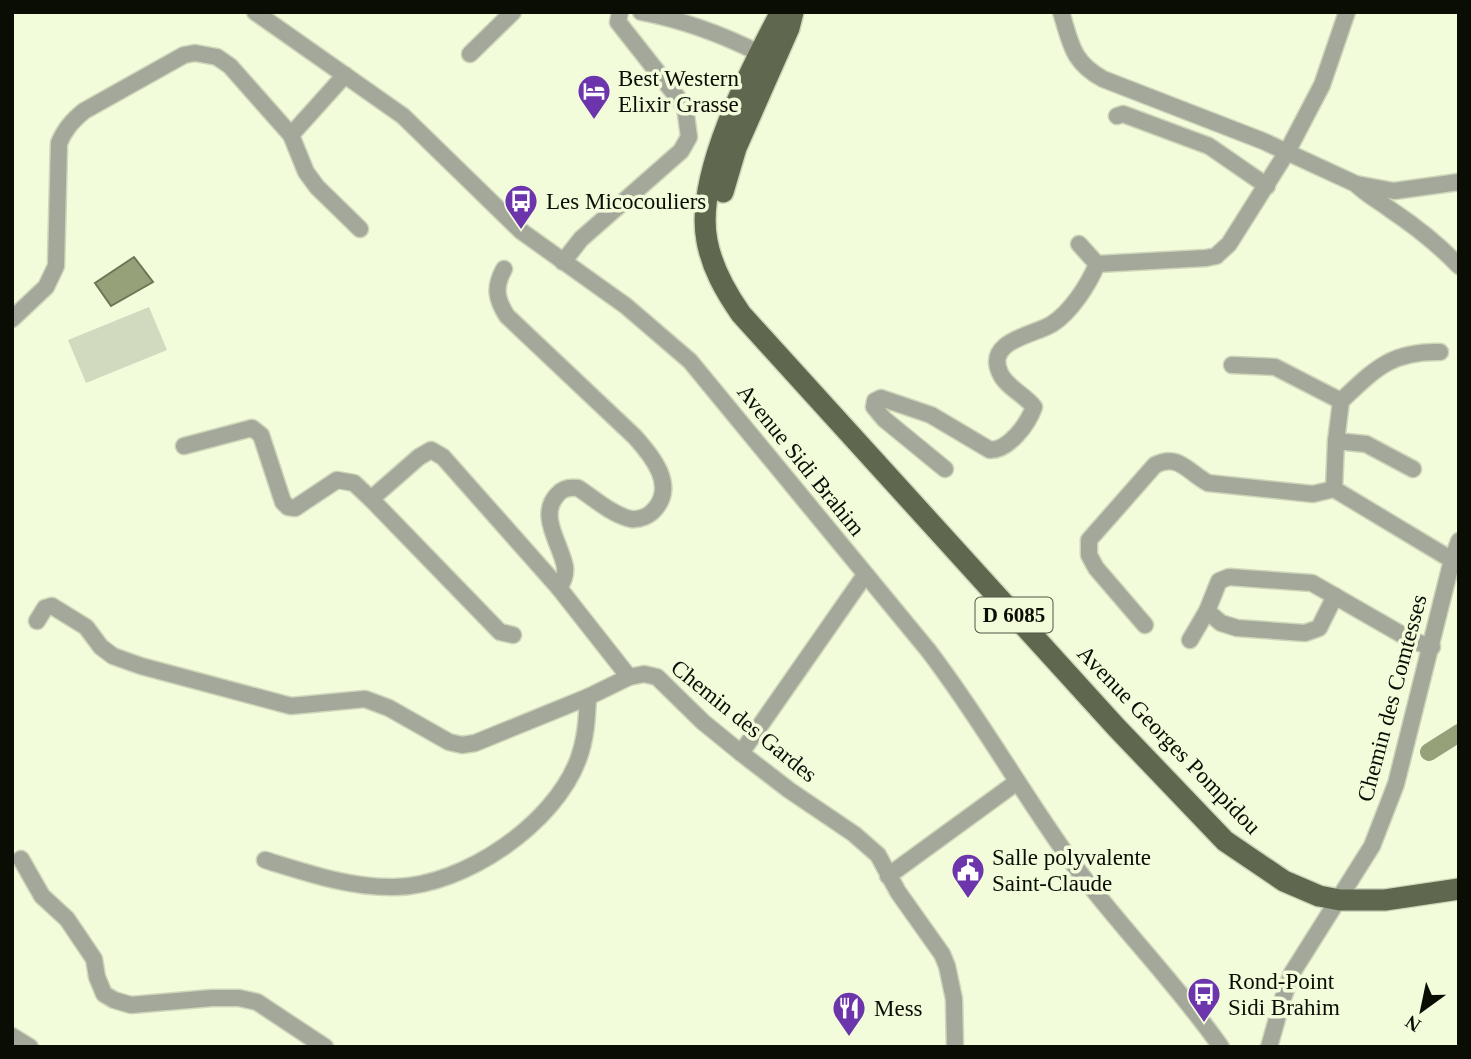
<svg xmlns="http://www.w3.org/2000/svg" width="1471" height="1059" viewBox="0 0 1471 1059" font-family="'Times New Roman',serif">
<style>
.green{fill:#d1d9bf}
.water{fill:#96a179;stroke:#6c7556;stroke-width:2}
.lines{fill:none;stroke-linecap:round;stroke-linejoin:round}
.canal{stroke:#96a179;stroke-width:18}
.street-casing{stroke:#cdd6b9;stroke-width:19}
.primary-casing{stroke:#cdd6b9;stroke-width:24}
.street{stroke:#a4a89a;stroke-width:16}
.primary{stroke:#60674f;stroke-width:21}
.labels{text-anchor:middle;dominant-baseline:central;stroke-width:7;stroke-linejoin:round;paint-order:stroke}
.shield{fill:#f2fcdb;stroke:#505544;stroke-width:2}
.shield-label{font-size:21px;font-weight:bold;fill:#0a0d04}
.poi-label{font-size:23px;fill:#0a0d04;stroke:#f2fcdb;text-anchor:start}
.street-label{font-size:23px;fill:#0a0d04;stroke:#f2fcdb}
</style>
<rect width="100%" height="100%" fill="#f2fcdb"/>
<path class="green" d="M 149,307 L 167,350 L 86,383 L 68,340 Z"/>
<path class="water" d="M 134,257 L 153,282 L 111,306 L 95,283 Z"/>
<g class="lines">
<path class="canal" d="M 1429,752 L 1459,733"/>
<defs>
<g id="street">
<path d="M 255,12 L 403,116 L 521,231 L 626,306 L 690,361 L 928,650 C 981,719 1023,795 1074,865 C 1120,927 1176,983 1221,1047"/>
<path d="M 641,12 C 683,20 721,34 759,53"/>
<path d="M 1061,12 C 1071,44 1072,62 1103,79 L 1263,141 L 1356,184 L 1394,191 L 1459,182"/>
<path d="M 470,54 L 513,12"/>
<path d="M 1117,116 L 1123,114 L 1209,146 L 1267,186"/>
<path d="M 291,135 L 345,75"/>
<path d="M 1356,184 C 1367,195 1379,201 1391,210 C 1418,228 1437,243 1459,266"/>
<path d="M 563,262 L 581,239 L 681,151 L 689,137 L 685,107 L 618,22 L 620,12"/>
<path d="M 1097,264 L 1206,258 L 1216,256 L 1229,244 L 1287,152 L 1322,85 L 1347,12"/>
<path d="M 504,269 C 494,287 496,299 507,316 L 635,437 C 652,456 676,485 655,509 C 649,516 640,520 631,519 C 612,515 594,498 578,488 C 570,487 563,488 558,494 C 537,515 561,544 565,567 C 566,575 563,582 559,588"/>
<path d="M 12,319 L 46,287 L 56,266 L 59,143 C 65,129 72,121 84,111 L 184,55 L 195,53 L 217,57 L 230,66 L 291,135 L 306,172 L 317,187 L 360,229"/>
<path d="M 1232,365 L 1275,367 L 1341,401"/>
<path d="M 1336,441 L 1366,444 L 1413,469"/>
<path d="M 184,446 L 252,428 L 261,435 L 283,502 L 288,507 L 295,508 L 337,480 L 354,483 L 371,499 L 419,457 L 431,450 L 443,457 L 559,588 L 629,677"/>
<path d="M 945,469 L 884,419 L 874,407 L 875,401 L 881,398 L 931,415 L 990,450 C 1009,450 1028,424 1034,407 C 1025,395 1006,387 1000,373 C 985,340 1035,335 1052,324 C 1071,312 1089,284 1097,264 L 1079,244"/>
<path d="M 1334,489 L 1336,441 L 1341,401 C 1375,369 1391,351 1440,352"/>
<path d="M 371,499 L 500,632 L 513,635"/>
<path d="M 1207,611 L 1221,623 L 1237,628 L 1305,633 L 1319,628 L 1335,596"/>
<path d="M 37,621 L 45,608 L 52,606 L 86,627 L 101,647 L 113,656 L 141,666 L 291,706 L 365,699 L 389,708 L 449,742 L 462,745 L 475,743 L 588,697 L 629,677 L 644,674 L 657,677 L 703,722 L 741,753 L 789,790 L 854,834 L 878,855 L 898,892 L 942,954 L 947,966 L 954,999 L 955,1047"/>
<path d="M 1145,625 L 1096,568 L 1089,555 L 1089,540 L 1155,465 C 1178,453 1188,472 1208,483 L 1313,494 L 1334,489 L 1452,560"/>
<path d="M 1190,640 L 1207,611 L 1219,581 L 1229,577 L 1312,583 L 1413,641 L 1432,647"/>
<path d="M 741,753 L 865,575"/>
<path d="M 21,859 L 42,896 L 67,919 L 94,959 L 97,977 L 104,994 L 114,1000 L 131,1005 L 212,998 L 239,998 L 257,1002 L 325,1047"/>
<path d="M 265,860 C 307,873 351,888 395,887 C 464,886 554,824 578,760 C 586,739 587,718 588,697"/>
<path d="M 888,876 L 1017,782"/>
<path d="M 12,1036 L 30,1047"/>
<path d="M 1269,1047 L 1283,998 L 1292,973 L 1372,846 L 1396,784 L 1452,560 L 1459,541"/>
</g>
<g id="primary">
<path d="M 781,12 C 751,69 694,176 707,241 C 712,268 725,291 741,314 L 1116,727 L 1225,841 L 1284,881 L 1319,896 L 1340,900 L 1385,900 L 1459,889"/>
<path d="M 723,192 L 736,148 L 789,28 L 793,12"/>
</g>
</defs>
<use href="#street" class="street-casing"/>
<use href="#primary" class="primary-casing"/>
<use href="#street" class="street"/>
<use href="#primary" class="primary"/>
</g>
<defs>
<symbol id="hotel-pin" viewBox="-11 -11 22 30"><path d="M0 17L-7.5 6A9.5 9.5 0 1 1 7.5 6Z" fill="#6c35ac" stroke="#f2fcdb"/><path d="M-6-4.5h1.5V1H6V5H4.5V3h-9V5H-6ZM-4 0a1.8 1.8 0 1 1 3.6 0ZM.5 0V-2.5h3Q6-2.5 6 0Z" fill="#fff"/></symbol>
<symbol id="bus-pin" viewBox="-11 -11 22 30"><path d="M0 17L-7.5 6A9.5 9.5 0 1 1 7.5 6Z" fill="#6c35ac" stroke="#f2fcdb"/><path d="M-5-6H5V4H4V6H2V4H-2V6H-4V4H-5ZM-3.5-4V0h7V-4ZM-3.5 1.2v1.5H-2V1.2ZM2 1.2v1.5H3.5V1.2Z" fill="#fff"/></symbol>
<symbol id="civic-pin" viewBox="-11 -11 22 30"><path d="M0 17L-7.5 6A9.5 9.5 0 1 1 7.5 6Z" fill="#6c35ac" stroke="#f2fcdb"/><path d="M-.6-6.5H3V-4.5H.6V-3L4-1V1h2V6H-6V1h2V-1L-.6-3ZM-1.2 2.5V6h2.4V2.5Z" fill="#fff"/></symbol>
<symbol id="restaurant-pin" viewBox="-11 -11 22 30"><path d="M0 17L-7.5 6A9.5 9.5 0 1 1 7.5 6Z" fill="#6c35ac" stroke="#f2fcdb"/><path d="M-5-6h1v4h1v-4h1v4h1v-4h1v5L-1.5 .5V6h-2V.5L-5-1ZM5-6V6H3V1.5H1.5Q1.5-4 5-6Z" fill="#fff"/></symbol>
</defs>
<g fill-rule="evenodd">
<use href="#hotel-pin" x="575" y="72" width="38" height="52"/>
<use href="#bus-pin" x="502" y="182" width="38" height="52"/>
<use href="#civic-pin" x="949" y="851" width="38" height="52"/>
<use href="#bus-pin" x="1185" y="975" width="38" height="52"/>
<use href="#restaurant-pin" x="830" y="989" width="38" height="52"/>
</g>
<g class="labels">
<rect class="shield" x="975.5" y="597.5" width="77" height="35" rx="5"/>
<g class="shield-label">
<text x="1014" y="615">D 6085</text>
</g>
<g class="poi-label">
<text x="618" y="78">Best Western<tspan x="618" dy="26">Elixir Grasse</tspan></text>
<text x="546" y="201">Les Micocouliers</text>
<text x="992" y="857">Salle polyvalente<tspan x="992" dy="26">Saint-Claude</tspan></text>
<text x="1228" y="981">Rond-Point<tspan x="1228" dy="26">Sidi Brahim</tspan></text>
<text x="874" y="1008">Mess</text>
</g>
<g class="street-label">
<text transform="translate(801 460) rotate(51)">Avenue Sidi Brahim</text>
<text transform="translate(1392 698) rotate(-75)">Chemin des Comtesses</text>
<text transform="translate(744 721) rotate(39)">Chemin des Gardes</text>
<text transform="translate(1169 740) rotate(46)">Avenue Georges Pompidou</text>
</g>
</g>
<rect width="1471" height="1059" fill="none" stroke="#0a0d04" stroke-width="28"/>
<g transform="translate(1422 1010) rotate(213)" stroke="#f2fcdb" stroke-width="5" paint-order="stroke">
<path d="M0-5L12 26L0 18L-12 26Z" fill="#0a0d04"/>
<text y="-10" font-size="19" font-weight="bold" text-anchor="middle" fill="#0a0d04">N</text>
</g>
</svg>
